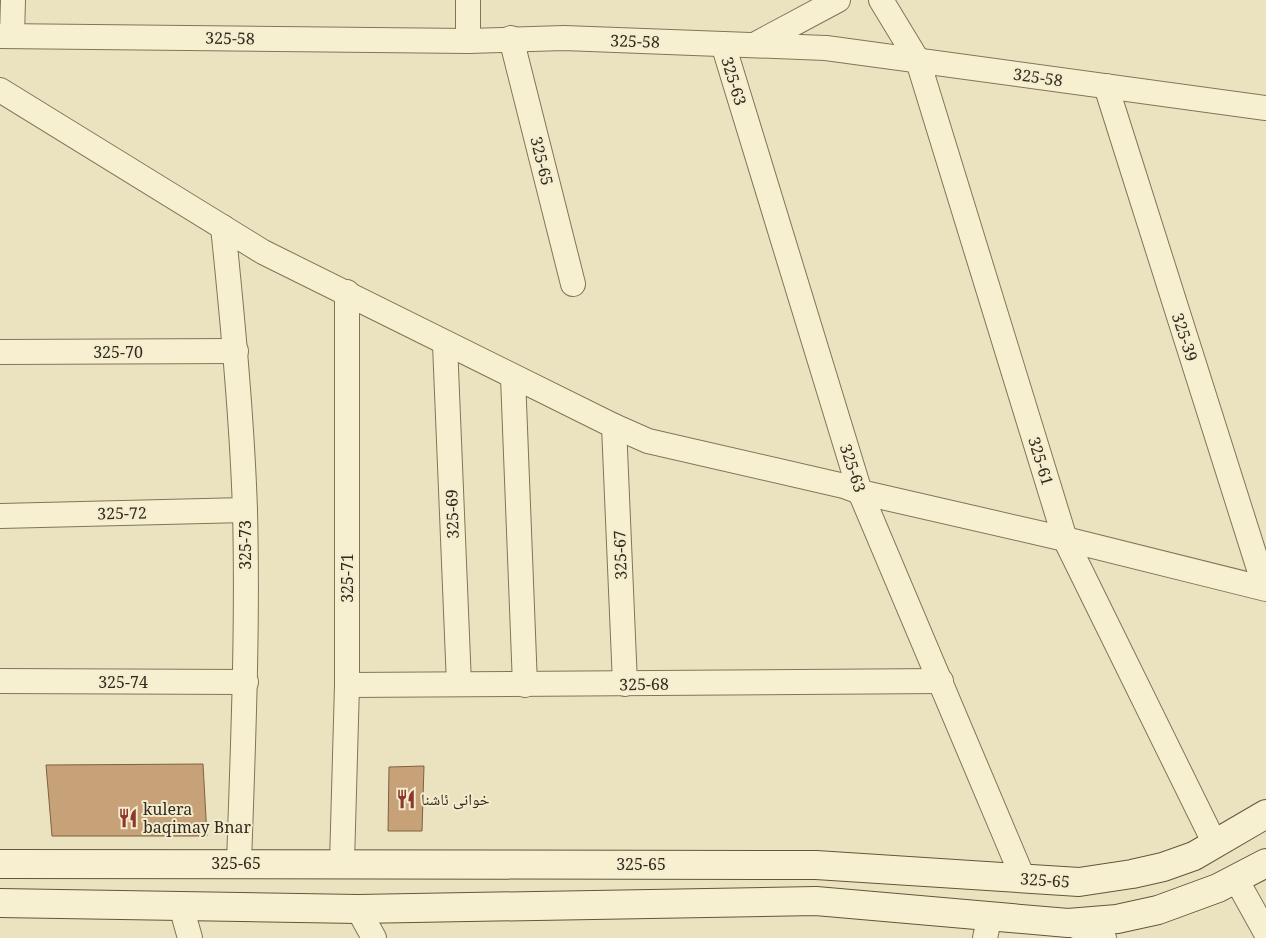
<svg xmlns="http://www.w3.org/2000/svg" width="1266" height="938" viewBox="0 0 1266 938" font-family="'Noto Serif','Noto Naskh Arabic',serif">
<style>
.building{fill:#c7a177;stroke:#806140}
.lines{fill:none;stroke-linecap:round;stroke-linejoin:round}
.street-casing{stroke:#827459;stroke-width:26}
.secondary-casing{stroke:#64553c;stroke-width:30}
.street{stroke:#f6f0d1;stroke-width:24}
.secondary{stroke:#f6f0d1;stroke-width:28}
.labels{text-anchor:middle;dominant-baseline:central;stroke-width:4;stroke-linejoin:round;paint-order:stroke}
.street-label{font-size:16px;fill:#322a1c;stroke:#f3ecce}
.poi-label{font-size:16px;fill:#322a1c;stroke:#f3ecce;text-anchor:start}
</style>
<rect width="100%" height="100%" fill="#ebe3bf"/>
<g class="building">
<path d="M 203,764 L 207,836 L 52,836 L 46,765 Z"/>
<path d="M 424,766 L 422,831 L 388,831 L 389,767 Z"/>
</g>
<g class="lines">
<defs>
<g id="street">
<path d="M 881,0 L 918,61 L 1065,539 L 1214,842"/>
<path d="M 0,36 L 468,41 L 564,38 L 826,48 L 1266,108"/>
<path d="M 12,36 L 13,0"/>
<path d="M 511,38 L 573,284"/>
<path d="M 468,41 L 468,0"/>
<path d="M 723,44 L 860,492 L 1023,878"/>
<path d="M 754,45 L 838,0"/>
<path d="M 1106,86 L 1265,588"/>
<path d="M 0,90 L 263,252 L 614,426 L 648,441 L 844,486 L 860,492 L 1065,539 L 1266,589"/>
<path d="M 223,227 C 233,322 242,416 245,511 C 248,628 243,746 239,863"/>
<path d="M 445,344 L 459,684"/>
<path d="M 0,352 L 236,351"/>
<path d="M 513,377 L 525,685"/>
<path d="M 614,426 L 625,684"/>
<path d="M 0,516 L 245,510"/>
<path d="M 0,681 L 246,682"/>
<path d="M 347,685 L 941,681"/>
<path d="M 342,863 L 347,685 L 347,292"/>
<path d="M 1236,879 L 1266,933"/>
<path d="M 181,906 L 190,938"/>
<path d="M 358,909 L 374,938"/>
<path d="M 1068,923 L 1104,938"/>
<path d="M 985,938 L 990,915"/>
</g>
<g id="secondary">
<path d="M 0,864 L 816,865 L 1079,882 L 1132,874 L 1163,867 L 1194,856 L 1266,814"/>
<path d="M 0,903 L 358,909 L 816,901 L 1068,923 L 1117,919 L 1158,910 L 1218,888 L 1266,863"/>
</g>
</defs>
<use href="#street" class="street-casing"/>
<use href="#secondary" class="secondary-casing"/>
<use href="#street" class="street"/>
<use href="#secondary" class="secondary"/>
</g>
<defs>
<symbol id="restaurant-bare" viewBox="-9 -9 18 18"><path d="M-5-6h1v4h1v-4h1v4h1v-4h1v5L-1.5 .5V6h-2V.5L-5-1ZM5-6V6H3V1.5H1.5Q1.5-4 5-6Z" fill="#8e372c" stroke="#f3ecce" stroke-width="2.5" paint-order="stroke"/></symbol>
</defs>
<g fill-rule="evenodd">
<use href="#restaurant-bare" x="392" y="785" width="28" height="28"/>
<use href="#restaurant-bare" x="114" y="804" width="28" height="28"/>
</g>
<g class="labels">
<g class="street-label">
<text transform="translate(230 38) rotate(1)">325-58</text>
<text transform="translate(635 41) rotate(2)">325-58</text>
<text transform="translate(1038 77) rotate(8)">325-58</text>
<text transform="translate(734 81) rotate(73)">325-63</text>
<text transform="translate(542 161) rotate(76)">325-65</text>
<text transform="translate(1185 337) rotate(72)">325-39</text>
<text x="118" y="352">325-70</text>
<text transform="translate(1041 461) rotate(73)">325-61</text>
<text transform="translate(853 468) rotate(72)">325-63</text>
<text transform="translate(122 513) rotate(-1)">325-72</text>
<text transform="translate(452 514) rotate(-92)">325-69</text>
<text transform="translate(245 545) rotate(-90)">325-73</text>
<text transform="translate(620 555) rotate(-92)">325-67</text>
<text transform="translate(347 578) rotate(-90)">325-71</text>
<text x="123" y="682">325-74</text>
<text transform="translate(644 684) rotate(-1)">325-68</text>
<text x="236" y="863">325-65</text>
<text x="641" y="864">325-65</text>
<text transform="translate(1045 880) rotate(4)">325-65</text>
</g>
<g class="poi-label">
<text x="421" y="799">خوانى ئاشنا</text>
<text x="143" y="809">kulera<tspan x="143" dy="18">baqimay Bnar</tspan></text>
</g>
</g>
</svg>
